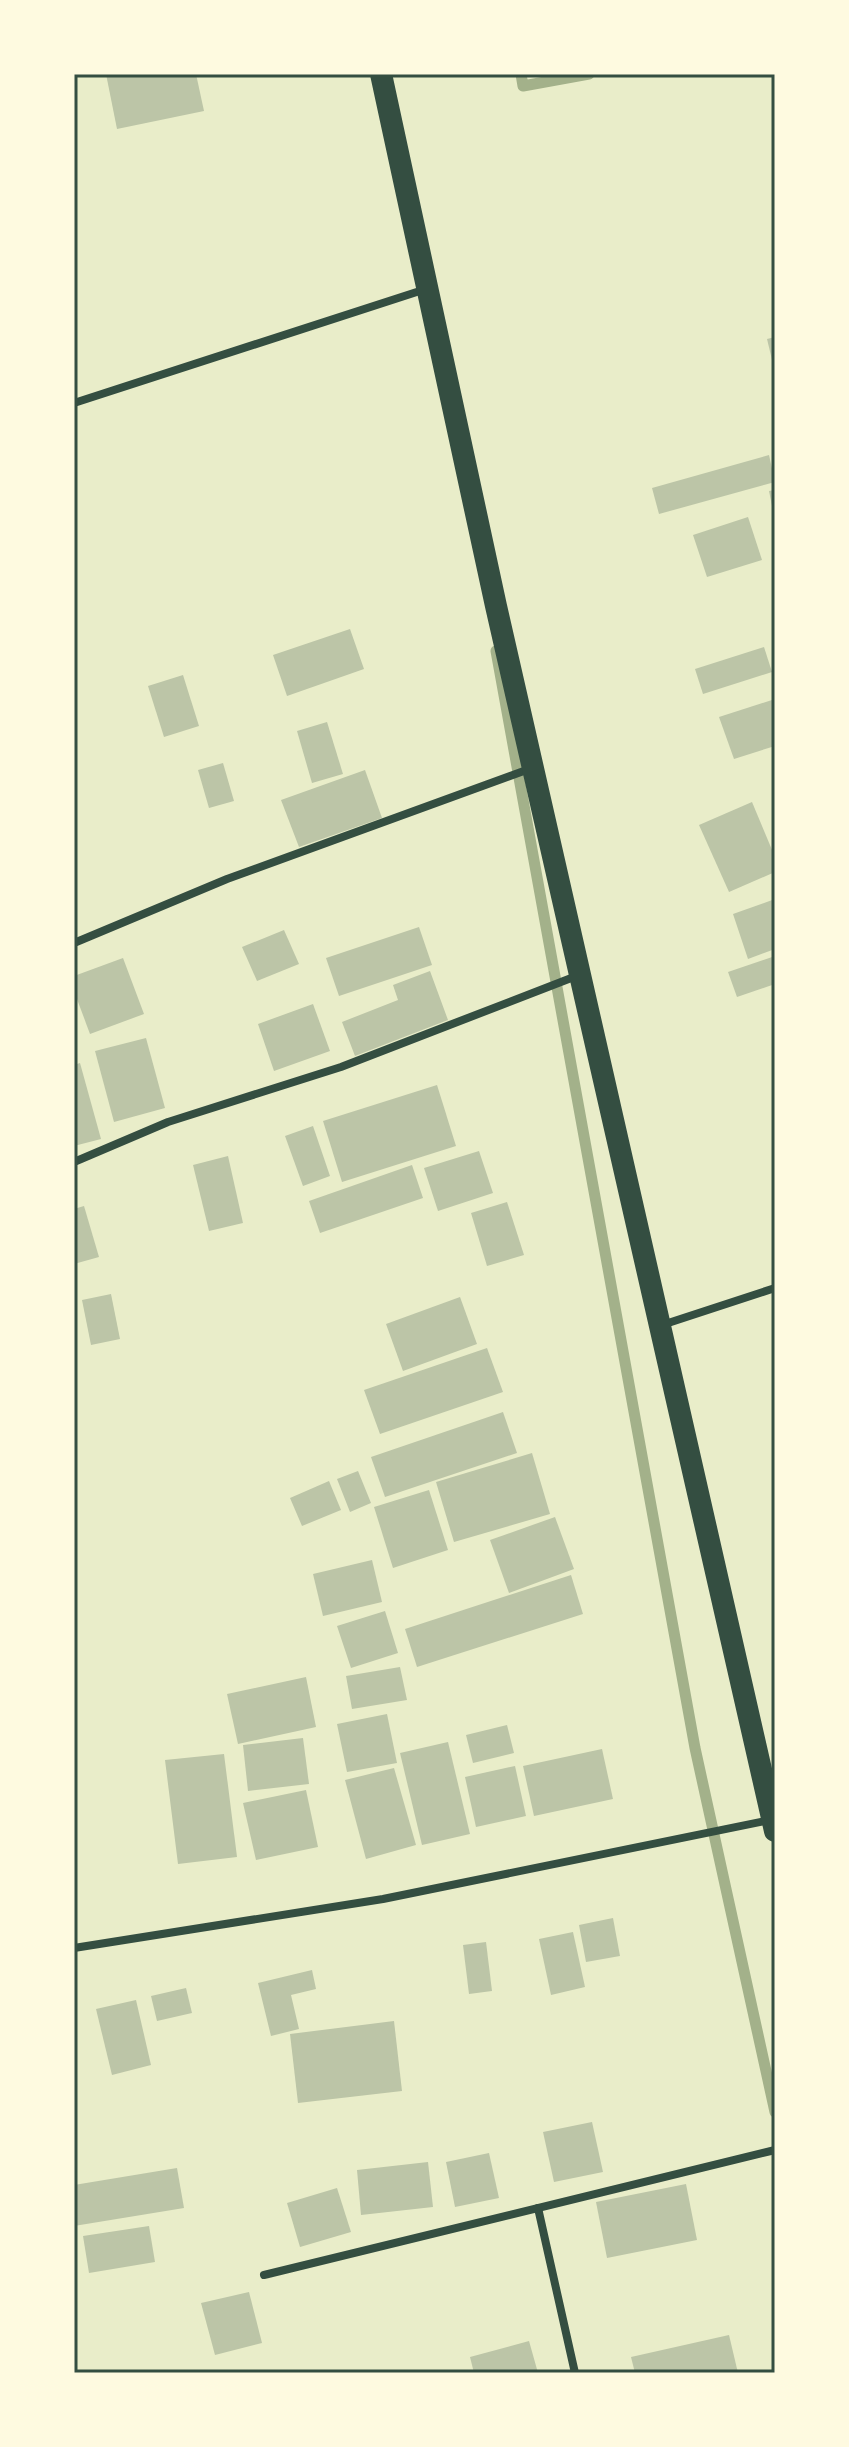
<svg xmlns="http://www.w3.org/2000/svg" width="849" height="2447" viewBox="0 0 849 2447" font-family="Quicksand,sans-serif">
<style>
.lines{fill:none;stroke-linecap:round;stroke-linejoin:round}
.stream{stroke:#a3b18a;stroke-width:11}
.building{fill:#bcc5a7}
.minor{stroke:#344e41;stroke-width:8}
.trunk{stroke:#344e41;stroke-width:22}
.neatline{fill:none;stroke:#344e41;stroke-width:3}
</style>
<rect width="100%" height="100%" fill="#e9edc9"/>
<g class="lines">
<g class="stream">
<path d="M 521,74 L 523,86 L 589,74"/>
<path d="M 496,651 L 695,1748 L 775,2112"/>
</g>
</g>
<g class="building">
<path d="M 106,74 L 196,74 L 204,111 L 117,129 Z"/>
<path d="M 775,337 L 775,368 L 774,368 L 767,339 Z"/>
<path d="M 769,455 L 775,482 L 659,514 L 652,488 Z"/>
<path d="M 775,490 L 775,516 L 774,516 L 769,491 Z"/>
<path d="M 748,517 L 762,560 L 707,577 L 693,535 Z"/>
<path d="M 350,629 L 364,669 L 287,696 L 273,655 Z"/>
<path d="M 764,647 L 772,672 L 703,694 L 695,669 Z"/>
<path d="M 183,675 L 199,726 L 164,737 L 148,686 Z"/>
<path d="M 775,699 L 775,746 L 734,759 L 719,717 Z"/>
<path d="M 327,722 L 343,774 L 312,783 L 297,731 Z"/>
<path d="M 223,763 L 234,801 L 209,808 L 198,770 Z"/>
<path d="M 365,770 L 382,818 L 299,847 L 281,800 Z"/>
<path d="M 752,802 L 775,857 L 775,872 L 729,892 L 699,825 Z"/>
<path d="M 775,899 L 775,949 L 748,959 L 733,914 Z"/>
<path d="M 419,927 L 432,965 L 339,996 L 326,958 Z"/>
<path d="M 284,930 L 299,964 L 257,981 L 242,947 Z"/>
<path d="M 775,956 L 775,984 L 737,997 L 728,972 Z"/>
<path d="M 123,958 L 144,1014 L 90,1034 L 74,991 L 74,976 Z"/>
<path d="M 430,971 L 448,1020 L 355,1056 L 342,1022 L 398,1000 L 393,985 Z"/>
<path d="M 313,1004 L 330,1051 L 274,1071 L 258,1024 Z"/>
<path d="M 146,1038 L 165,1108 L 114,1122 L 95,1051 Z"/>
<path d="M 80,1063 L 101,1139 L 74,1146 L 74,1065 Z"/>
<path d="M 437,1085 L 456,1146 L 342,1182 L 323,1121 Z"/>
<path d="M 313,1126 L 330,1176 L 303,1186 L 285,1136 Z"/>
<path d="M 479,1151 L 493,1193 L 438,1211 L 424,1168 Z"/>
<path d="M 228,1156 L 243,1223 L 209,1231 L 193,1165 Z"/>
<path d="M 412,1165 L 423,1198 L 320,1233 L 309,1201 Z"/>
<path d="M 507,1202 L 524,1255 L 487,1266 L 471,1213 Z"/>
<path d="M 84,1206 L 99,1257 L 74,1264 L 74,1209 Z"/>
<path d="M 111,1294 L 120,1339 L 91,1345 L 82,1300 Z"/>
<path d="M 460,1297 L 477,1344 L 403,1371 L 386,1324 Z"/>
<path d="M 487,1348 L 503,1392 L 380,1434 L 364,1390 Z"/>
<path d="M 503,1412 L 517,1453 L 385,1497 L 371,1457 Z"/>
<path d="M 532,1453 L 550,1514 L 454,1542 L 436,1482 Z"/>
<path d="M 358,1471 L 371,1503 L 350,1512 L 337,1479 Z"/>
<path d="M 329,1481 L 341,1510 L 302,1526 L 290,1498 Z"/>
<path d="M 429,1490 L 448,1550 L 393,1568 L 374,1507 Z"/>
<path d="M 555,1517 L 574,1569 L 509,1593 L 490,1540 Z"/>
<path d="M 372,1560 L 382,1602 L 323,1616 L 313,1574 Z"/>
<path d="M 571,1575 L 583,1614 L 417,1667 L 405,1629 Z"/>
<path d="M 385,1611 L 398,1653 L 351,1668 L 337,1626 Z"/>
<path d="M 400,1667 L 407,1700 L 352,1709 L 346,1676 Z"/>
<path d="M 306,1677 L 316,1727 L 238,1744 L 227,1694 Z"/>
<path d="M 387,1714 L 397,1763 L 347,1772 L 337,1724 Z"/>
<path d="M 507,1725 L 514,1753 L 473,1763 L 466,1735 Z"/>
<path d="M 303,1738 L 309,1784 L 248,1791 L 243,1745 Z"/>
<path d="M 448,1742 L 470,1834 L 422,1845 L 400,1753 Z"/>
<path d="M 602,1749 L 613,1799 L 534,1816 L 523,1766 Z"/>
<path d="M 224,1754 L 237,1857 L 178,1864 L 165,1760 Z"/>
<path d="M 515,1766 L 526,1816 L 476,1827 L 465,1777 Z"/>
<path d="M 394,1768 L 416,1845 L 366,1859 L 345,1780 Z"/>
<path d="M 306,1790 L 318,1847 L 256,1860 L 243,1803 Z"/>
<path d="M 613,1918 L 620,1956 L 586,1962 L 579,1925 Z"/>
<path d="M 573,1932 L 585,1987 L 551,1995 L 539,1939 Z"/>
<path d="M 486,1942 L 492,1991 L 469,1994 L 463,1945 Z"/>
<path d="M 312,1970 L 316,1989 L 291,1995 L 299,2029 L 271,2036 L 258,1983 Z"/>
<path d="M 186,1988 L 192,2013 L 157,2021 L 151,1996 Z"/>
<path d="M 136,2000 L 151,2065 L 112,2075 L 96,2009 Z"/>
<path d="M 394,2021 L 402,2091 L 298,2103 L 290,2034 Z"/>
<path d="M 592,2122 L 603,2172 L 554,2182 L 543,2132 Z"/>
<path d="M 489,2153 L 499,2198 L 455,2207 L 446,2162 Z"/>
<path d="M 428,2162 L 433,2207 L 361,2215 L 357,2170 Z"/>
<path d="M 177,2168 L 184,2208 L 74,2226 L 74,2185 Z"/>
<path d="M 686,2184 L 697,2240 L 607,2258 L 596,2202 Z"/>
<path d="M 337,2188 L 351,2232 L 300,2247 L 287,2203 Z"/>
<path d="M 149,2226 L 155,2262 L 89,2273 L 83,2236 Z"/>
<path d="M 249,2292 L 262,2343 L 215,2355 L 201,2303 Z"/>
<path d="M 729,2335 L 738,2373 L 635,2373 L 631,2357 Z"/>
<path d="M 529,2341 L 538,2373 L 474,2373 L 470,2357 Z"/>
</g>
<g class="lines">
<g class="minor">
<path d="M 74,403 L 426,289"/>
<path d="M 74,943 L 227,879 L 532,768"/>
<path d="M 74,1162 L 168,1122 L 341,1067 L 579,975"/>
<path d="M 662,1325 L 775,1288"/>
<path d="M 74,1948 L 383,1899 L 770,1820"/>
<path d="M 538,2208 L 575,2373"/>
<path d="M 264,2275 L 775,2150"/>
</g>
<path class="trunk" d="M 381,74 L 496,606 L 775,1831"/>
</g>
<rect width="849" height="2447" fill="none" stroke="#fefae0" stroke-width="152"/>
<rect x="76" y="76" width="697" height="2295" class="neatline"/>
</svg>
